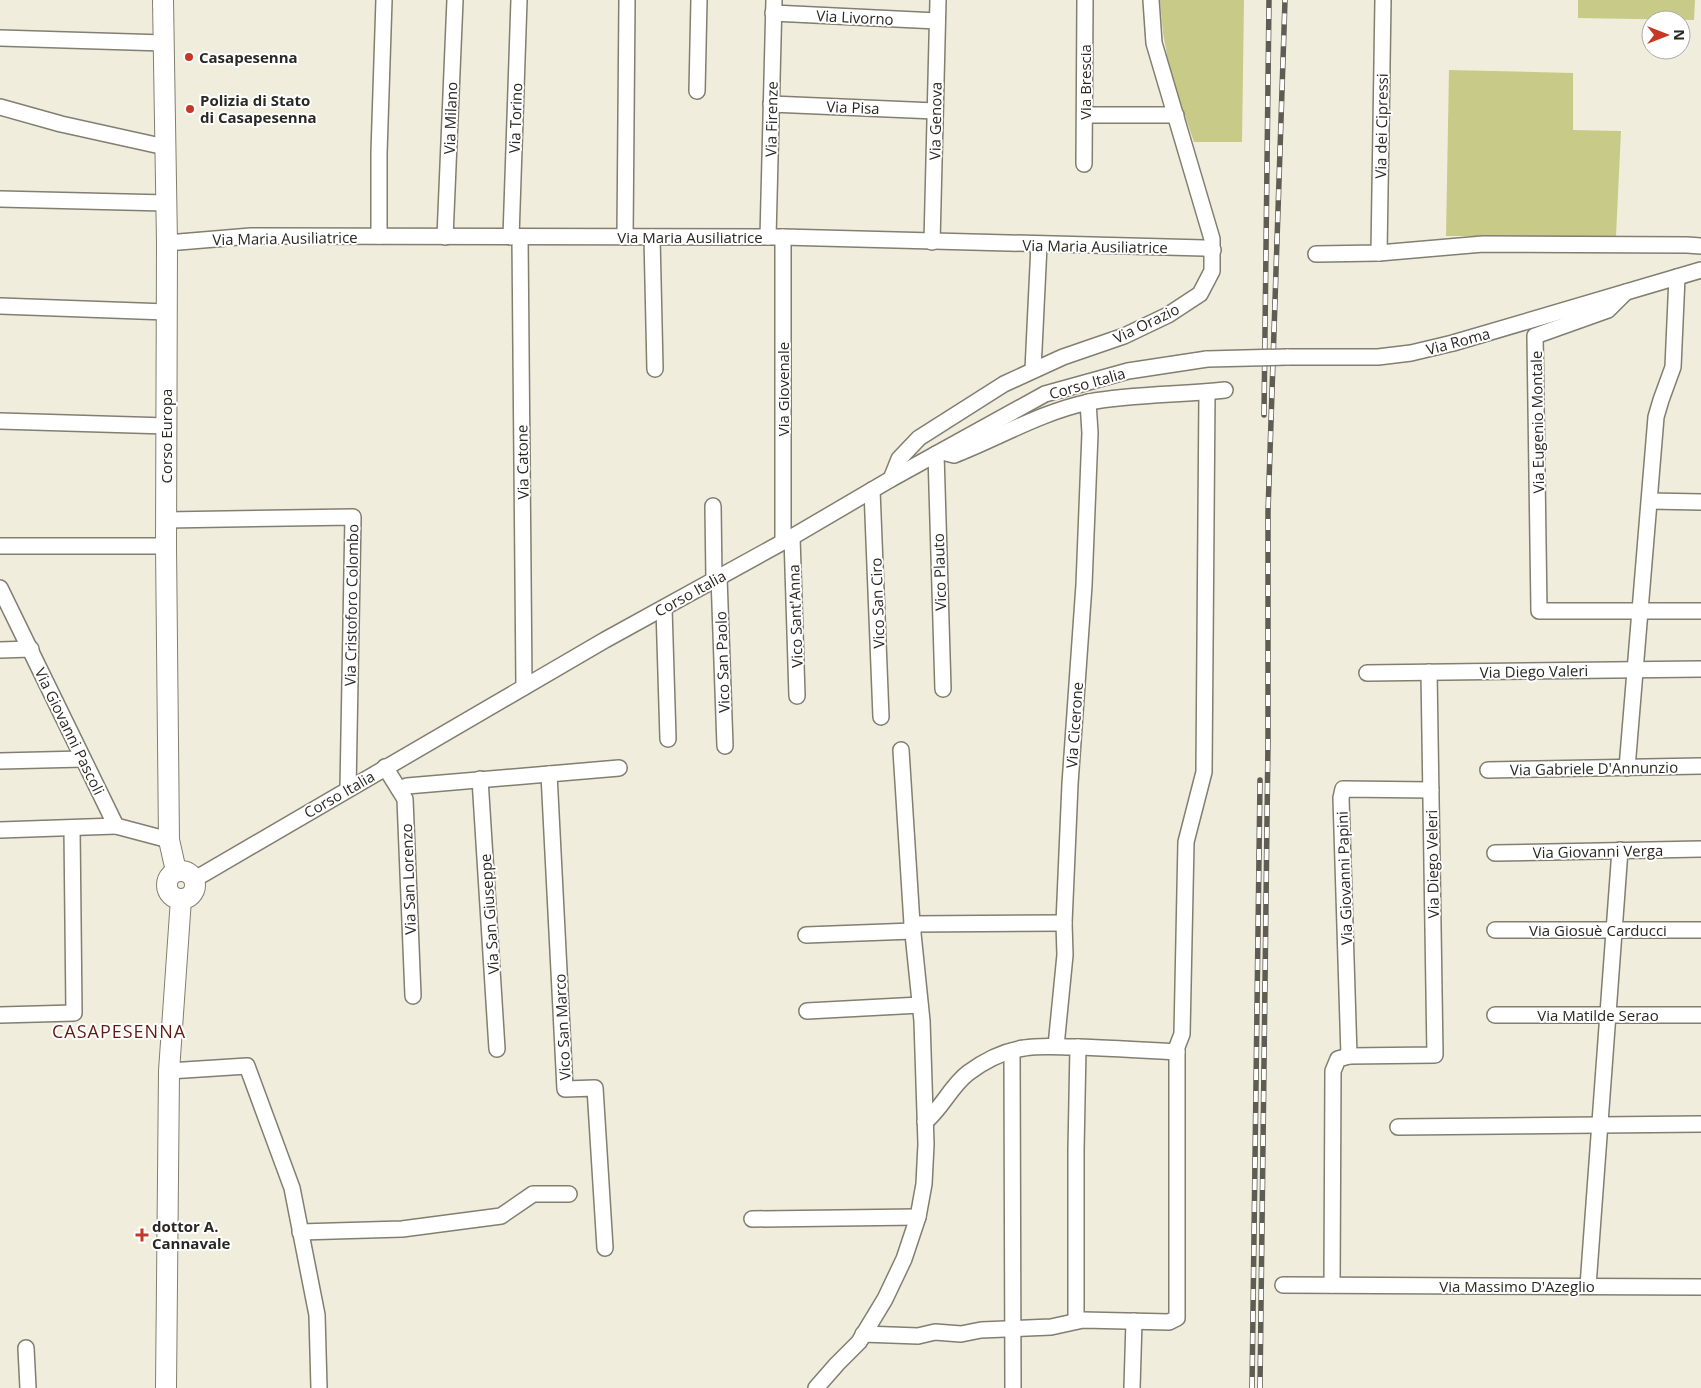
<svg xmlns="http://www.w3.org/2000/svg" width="1701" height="1388" viewBox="0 0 1701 1388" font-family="'Open Sans',sans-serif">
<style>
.green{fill:#c7cb87}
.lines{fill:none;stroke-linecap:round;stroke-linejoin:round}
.street-casing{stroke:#827e70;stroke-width:18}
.secondary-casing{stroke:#827e70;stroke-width:22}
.street{stroke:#fff;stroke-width:15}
.secondary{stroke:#fff;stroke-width:20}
.rail-casing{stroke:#5f5c53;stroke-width:5.5}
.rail{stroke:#fff;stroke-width:4;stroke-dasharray:11;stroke-linecap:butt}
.street-bridge-casing{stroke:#827e70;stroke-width:18;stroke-linecap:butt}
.street-bridge{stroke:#fff;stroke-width:15}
.poi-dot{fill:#c53924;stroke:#fff;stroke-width:2}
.labels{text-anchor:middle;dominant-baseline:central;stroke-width:4;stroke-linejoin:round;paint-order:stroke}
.street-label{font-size:15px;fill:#2a2822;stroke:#fff}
.poi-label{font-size:15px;font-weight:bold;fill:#2a2822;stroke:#fff;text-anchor:start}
.quarter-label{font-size:18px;letter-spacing:1px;fill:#601c12;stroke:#fff}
</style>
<rect width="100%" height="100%" fill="#f1eddd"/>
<g class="green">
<path d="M 1160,0 L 1244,0 L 1242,142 L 1194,142 L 1170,72 L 1163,33 Z"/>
<path d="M 1578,0 L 1695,0 L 1694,20 L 1578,18 Z"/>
<path d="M 1449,70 L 1573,73 L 1573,130 L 1621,131 L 1616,236 L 1446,236 Z"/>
</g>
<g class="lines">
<defs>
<g id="street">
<path d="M 773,13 L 937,21"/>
<path d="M 0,38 L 164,43"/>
<path d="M 697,91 L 699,0"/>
<path d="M 771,104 L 935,111"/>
<path d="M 0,107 L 61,124 L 165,147"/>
<path d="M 1085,115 L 1176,115"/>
<path d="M 1084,164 L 1085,0"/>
<path d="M 0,199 L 166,203"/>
<path d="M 379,236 L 379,153 L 384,0"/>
<path d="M 445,237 L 455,0"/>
<path d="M 511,237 L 519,0"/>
<path d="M 520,237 L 524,687"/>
<path d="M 625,237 L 627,0"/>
<path d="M 652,237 L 655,369"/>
<path d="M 768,237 L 774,0"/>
<path d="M 783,237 L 783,541"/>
<path d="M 932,242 L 938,0"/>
<path d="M 167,243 L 251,236 L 783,237 L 1204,248 L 1213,250"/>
<path d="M 1379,253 L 1383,0"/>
<path d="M 1316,254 L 1379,253 L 1483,244 L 1687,245 L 1701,246"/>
<path d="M 1626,292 L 1608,310 L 1535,336 L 1539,611 L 1701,611"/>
<path d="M 0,306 L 167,312"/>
<path d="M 1287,357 L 1378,357 L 1411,353 L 1453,343 L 1701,270"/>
<path d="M 1033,370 L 1039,245"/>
<path d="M 0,421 L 167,426"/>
<path d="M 942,452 L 954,455 C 998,438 1041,412 1089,402 C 1134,394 1180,395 1225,390"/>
<path d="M 936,454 L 943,689"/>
<path d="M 891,479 L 899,459 L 919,438 L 1004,384 L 1063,357 L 1124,336 L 1168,315 L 1200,294 L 1212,271 L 1212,239 L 1154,43 L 1151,0"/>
<path d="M 872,490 L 881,717"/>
<path d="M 1650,501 L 1701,502"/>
<path d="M 713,506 L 714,580"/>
<path d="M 166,520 L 353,517 L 348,789"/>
<path d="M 792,537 L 797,696"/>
<path d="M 0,546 L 166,546"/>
<path d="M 719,577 L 725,746"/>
<path d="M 0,588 L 116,826 L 169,840"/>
<path d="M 664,608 L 668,739"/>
<path d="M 0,650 L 31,649"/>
<path d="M 1367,673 L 1701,669"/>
<path d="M 0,761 L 83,759"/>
<path d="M 385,767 L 405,799 L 413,996"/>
<path d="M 1627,768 L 1656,417 L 1661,400 L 1673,367 L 1677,277"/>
<path d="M 1488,770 L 1701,766"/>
<path d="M 549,774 L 565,1089 L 595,1088 L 605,1248"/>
<path d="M 480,779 L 497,1049"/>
<path d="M 399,789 L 407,786 L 619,768"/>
<path d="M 0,830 L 116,826"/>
<path d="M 1495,853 L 1701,849"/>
<path d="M 195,879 L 605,640 L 792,537 L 891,479 L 1045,394 L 1128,371 L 1207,359"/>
<path d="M 912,924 L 1064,923"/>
<path d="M 1495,930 L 1701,930"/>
<path d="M 806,935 L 913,931"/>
<path d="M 807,1011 L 920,1005"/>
<path d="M 0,1015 L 74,1013 L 72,829"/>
<path d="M 1495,1015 L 1701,1015"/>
<path d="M 1056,1046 L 1065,955 L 1064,923 L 1070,784 L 1084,585 L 1090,433 L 1088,402"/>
<path d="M 1012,1051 L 1013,1388"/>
<path d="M 1349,1056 L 1341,798 L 1343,789 L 1431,790"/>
<path d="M 169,1071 L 247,1066 L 292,1188 L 317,1315 L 319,1388"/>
<path d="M 925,1122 C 942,1108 951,1086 968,1073 C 984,1061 1004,1051 1024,1048 C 1041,1045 1060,1047 1077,1047 C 1111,1048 1144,1050 1177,1052"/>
<path d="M 1398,1127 L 1701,1124"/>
<path d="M 752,1219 L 918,1217"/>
<path d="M 300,1232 L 402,1229 L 501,1216 L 533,1194 L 569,1194"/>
<path d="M 1283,1285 L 1701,1287"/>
<path d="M 1332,1285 L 1333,1071 L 1338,1059 L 1349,1056 L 1435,1055 L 1429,672"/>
<path d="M 1588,1286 L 1620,850"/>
<path d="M 1076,1321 L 1076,1150 L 1078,1047"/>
<path d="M 863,1334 L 918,1336 L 935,1332 L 961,1334 L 981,1330 L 1051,1327 L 1083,1320 L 1169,1322 L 1177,1318 L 1177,1047 L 1182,1034 L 1186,842 L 1204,772 L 1207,392"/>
<path d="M 26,1348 L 28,1388"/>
<path d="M 816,1388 L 837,1364 L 859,1342 L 885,1299 L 904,1259 L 918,1217 L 924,1184 L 926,1144 L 922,1021 L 912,924 L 901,750"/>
<path d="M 1132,1388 L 1134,1321"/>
</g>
<g id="secondary">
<path d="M 163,0 L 167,243 L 166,546 L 169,840 L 176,871"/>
<circle cx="181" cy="885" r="14"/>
<path d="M 166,1388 L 169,1071 L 181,899"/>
</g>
</defs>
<use href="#street" class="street-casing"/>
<use href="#secondary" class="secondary-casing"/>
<use href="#street" class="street"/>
<use href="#secondary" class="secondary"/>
<defs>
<g id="rail">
<path d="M 1264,415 L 1269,0"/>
<path d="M 1252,1388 L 1260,780"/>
<path d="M 1260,1388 L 1268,741 L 1268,512 L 1285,0"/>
</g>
</defs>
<use href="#rail" class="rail-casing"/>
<use href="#rail" class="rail"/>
<defs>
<path id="street-bridge" d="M 1207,359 L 1287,357"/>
</defs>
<use href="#street-bridge" class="street-bridge-casing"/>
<use href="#street-bridge" class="street-bridge"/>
</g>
<g class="poi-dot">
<circle cx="189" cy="57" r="5"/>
<circle cx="190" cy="109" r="5"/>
<path d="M139.5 1227.5h5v5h5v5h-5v5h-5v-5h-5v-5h5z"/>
</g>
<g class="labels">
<g class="street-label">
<text transform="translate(855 17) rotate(3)">Via Livorno</text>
<text transform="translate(1085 82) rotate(-90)">Via Brescia</text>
<text transform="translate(853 107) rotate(2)">Via Pisa</text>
<text transform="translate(450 118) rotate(-88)">Via Milano</text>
<text transform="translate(515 118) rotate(-88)">Via Torino</text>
<text transform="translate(771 119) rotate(-89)">Via Firenze</text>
<text transform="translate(935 121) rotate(-89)">Via Genova</text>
<text transform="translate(1381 126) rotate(-89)">Via dei Cipressi</text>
<text x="690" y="237">Via Maria Ausiliatrice</text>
<text transform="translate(285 238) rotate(-1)">Via Maria Ausiliatrice</text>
<text transform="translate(1095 246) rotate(1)">Via Maria Ausiliatrice</text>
<text transform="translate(1146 323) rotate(-26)">Via Orazio</text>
<text transform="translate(1458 341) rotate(-15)">Via Roma</text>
<text transform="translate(1087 383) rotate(-16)">Corso Italia</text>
<text transform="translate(783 389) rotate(-90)">Via Giovenale</text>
<text transform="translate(1537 422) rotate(-91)">Via Eugenio Montale</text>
<text transform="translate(166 436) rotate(-90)">Corso Europa</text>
<text transform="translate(522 462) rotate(-91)">Via Catone</text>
<text transform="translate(939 572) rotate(-92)">Vico Plauto</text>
<text transform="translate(690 593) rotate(-29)">Corso Italia</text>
<text transform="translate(877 603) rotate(-92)">Vico San Ciro</text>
<text transform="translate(351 605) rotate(-89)">Via Cristoforo Colombo</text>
<text transform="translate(795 616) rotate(-92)">Vico Sant'Anna</text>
<text transform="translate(722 662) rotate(-92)">Vico San Paolo</text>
<text transform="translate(1534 671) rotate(-1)">Via Diego Valeri</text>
<text transform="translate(1074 725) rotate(-86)">Via Cicerone</text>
<text transform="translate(70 731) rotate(64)">Via Giovanni Pascoli</text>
<text transform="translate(1594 768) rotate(-1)">Via Gabriele D'Annunzio</text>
<text transform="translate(339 794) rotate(-30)">Corso Italia</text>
<text transform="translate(1598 851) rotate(-1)">Via Giovanni Verga</text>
<text transform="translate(1432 864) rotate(-91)">Via Diego Veleri</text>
<text transform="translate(1344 878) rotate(-92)">Via Giovanni Papini</text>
<text transform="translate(408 879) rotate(-92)">Via San Lorenzo</text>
<text transform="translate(489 914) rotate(-94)">Via San Giuseppe</text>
<text x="1598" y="930">Via Giosuè Carducci</text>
<text x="1598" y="1015">Via Matilde Serao</text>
<text transform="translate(562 1027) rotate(-93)">Vico San Marco</text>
<text x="1517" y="1286">Via Massimo D'Azeglio</text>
</g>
<g class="poi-label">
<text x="199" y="57">Casapesenna</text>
<text x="200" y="100">Polizia di Stato<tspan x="200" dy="17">di Casapesenna</tspan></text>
<text x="152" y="1226">dottor A.<tspan x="152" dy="17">Cannavale</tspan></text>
</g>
<g class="quarter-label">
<text x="119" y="1031">CASAPESENNA</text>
</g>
</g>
<g transform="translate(1666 35) rotate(90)"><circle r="24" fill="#ffffff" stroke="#aaa9a7"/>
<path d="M0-4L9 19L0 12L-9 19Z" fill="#c53924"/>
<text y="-8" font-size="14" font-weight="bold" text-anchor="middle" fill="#2a2822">N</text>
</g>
</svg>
